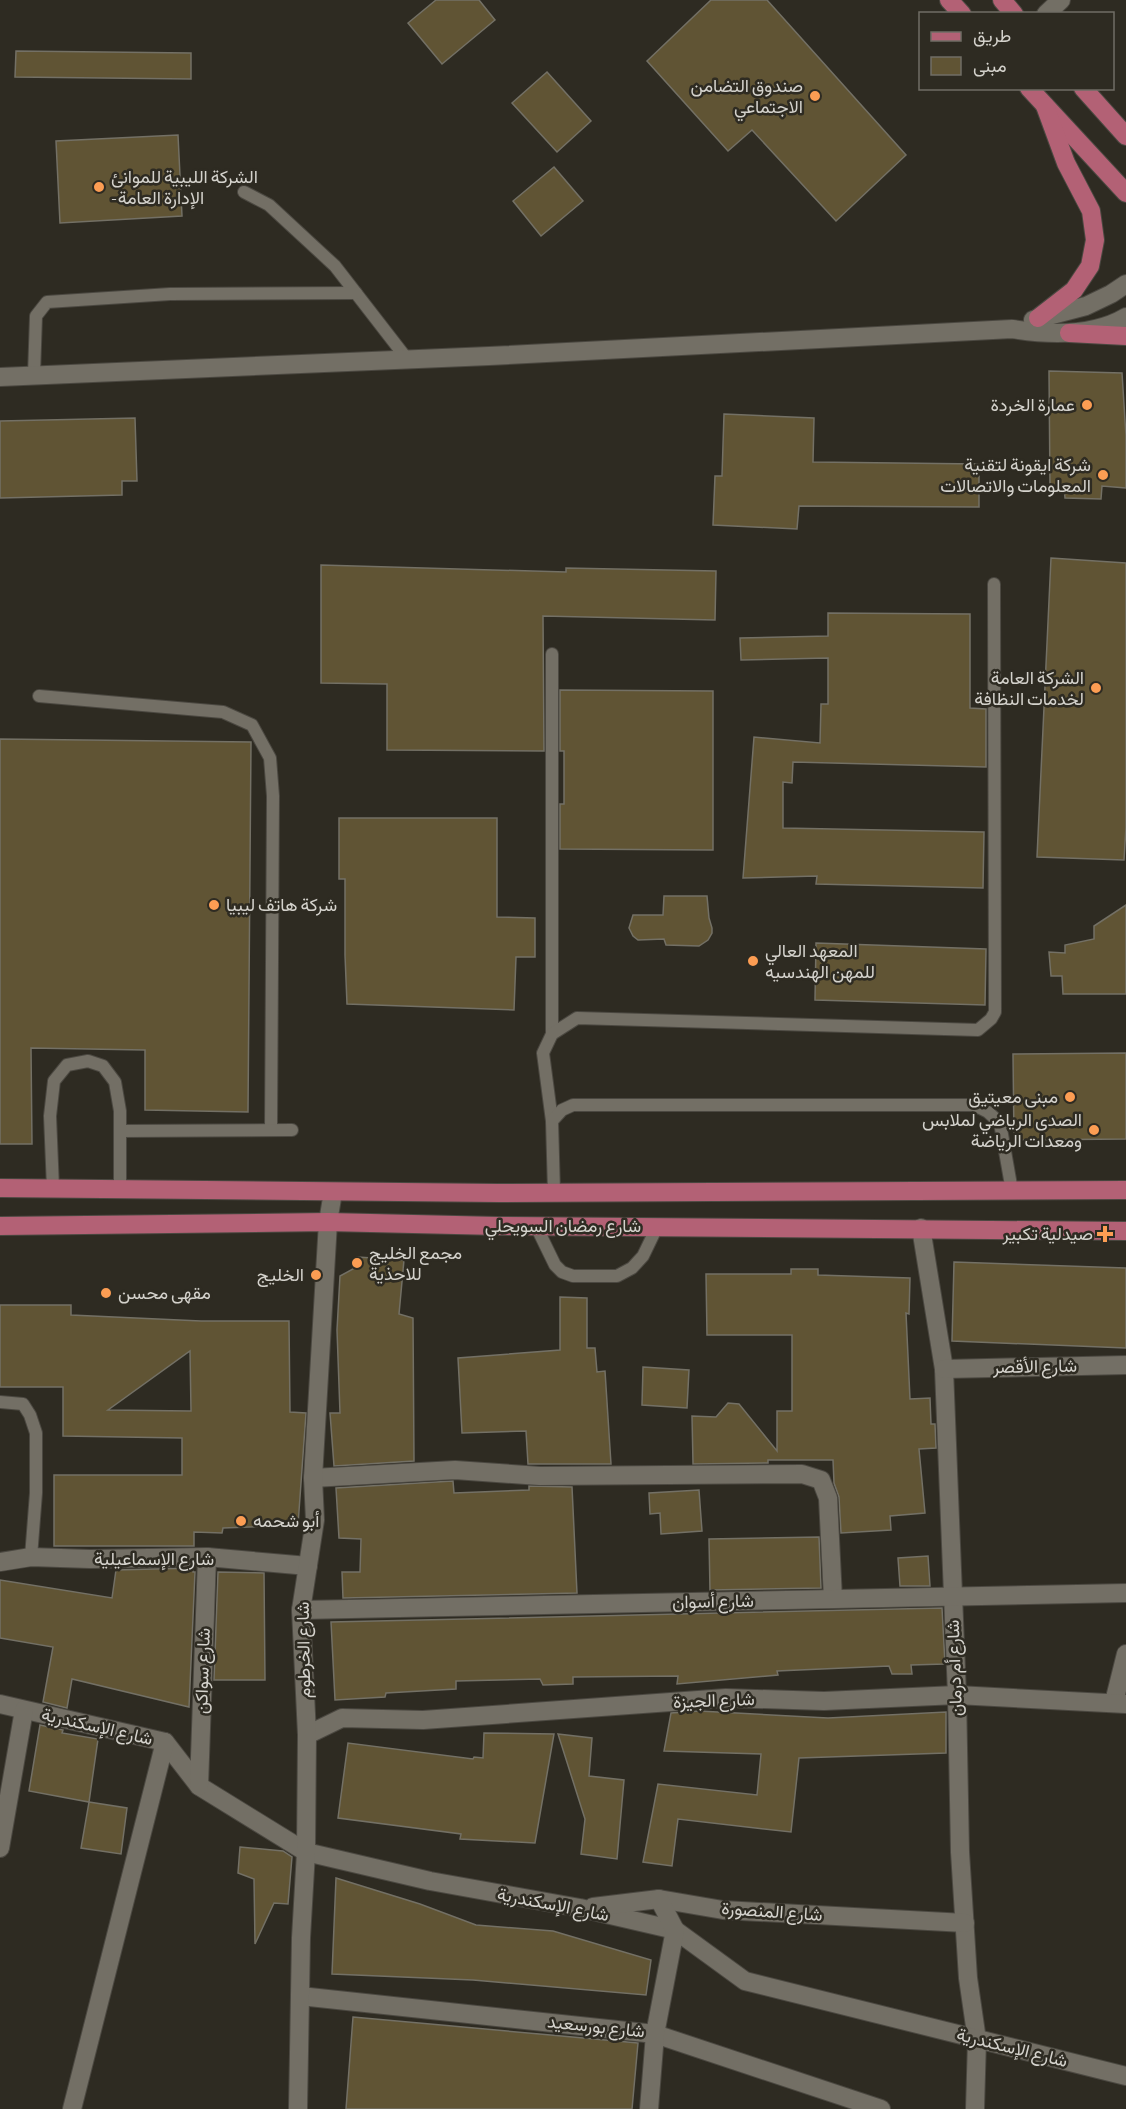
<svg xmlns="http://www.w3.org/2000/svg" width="1126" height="2109" viewBox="0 0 1126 2109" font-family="'Sofia Sans Condensed',Vazirmatn,sans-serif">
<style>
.building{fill:#605434;stroke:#737065;stroke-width:1.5;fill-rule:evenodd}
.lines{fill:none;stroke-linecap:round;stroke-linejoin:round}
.lane-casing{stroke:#4b4841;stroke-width:14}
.street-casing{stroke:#4b4841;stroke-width:20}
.primary-casing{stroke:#4b4841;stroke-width:20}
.lane{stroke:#736f65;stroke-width:12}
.street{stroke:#736f65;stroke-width:18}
.primary{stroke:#b36175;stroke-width:18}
.poi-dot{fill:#fc9d53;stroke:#2e2b22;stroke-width:2}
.labels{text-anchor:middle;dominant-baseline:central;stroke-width:5;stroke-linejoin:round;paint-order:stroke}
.poi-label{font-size:18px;fill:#d4d2cc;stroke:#2e2b22;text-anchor:end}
.street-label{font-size:18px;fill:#d4d2cc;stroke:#2e2b22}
</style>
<rect width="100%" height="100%" fill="#2e2b22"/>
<g class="building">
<path d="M 436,0 L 479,0 L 495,20 L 442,64 L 408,23 Z"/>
<path d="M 711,0 L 767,0 L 906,155 L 836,221 L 752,130 L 728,151 L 647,61 Z"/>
<path d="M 16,51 L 191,53 L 191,79 L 15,77 Z"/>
<path d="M 547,72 L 591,121 L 557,152 L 512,103 Z"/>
<path d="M 178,135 L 182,216 L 60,223 L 56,141 Z"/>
<path d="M 554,167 L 583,201 L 541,236 L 513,201 Z"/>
<path d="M 1049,371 L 1122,373 L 1126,436 L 1126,488 L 1102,486 L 1101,499 L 1065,498 L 1064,486 L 1050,486 Z"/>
<path d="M 724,414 L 814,418 L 813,462 L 979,464 L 979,507 L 799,506 L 797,529 L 713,525 L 715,476 L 722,476 Z"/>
<path d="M 135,418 L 137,481 L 122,481 L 122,495 L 0,498 L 0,421 Z"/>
<path d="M 1051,558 L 1126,563 L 1126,827 L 1124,860 L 1037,857 Z"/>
<path d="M 321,565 L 566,572 L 566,568 L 716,571 L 715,620 L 543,616 L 544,751 L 387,750 L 387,684 L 321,683 Z"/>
<path d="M 828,613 L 970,614 L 970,708 L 986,709 L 986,767 L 793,762 L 792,783 L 783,782 L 783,828 L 984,832 L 983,888 L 816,884 L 817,876 L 743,878 L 754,737 L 820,743 L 821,704 L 828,704 L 828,658 L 741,660 L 740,638 L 828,636 Z"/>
<path d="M 560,690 L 713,691 L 713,850 L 560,849 L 560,804 L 564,804 L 564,751 L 560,751 Z"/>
<path d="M 0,739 L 251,742 L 248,1112 L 145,1110 L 145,1050 L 31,1048 L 32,1144 L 0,1144 Z"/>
<path d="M 339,818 L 497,818 L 497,917 L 535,918 L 535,957 L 516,957 L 514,1010 L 347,1004 L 345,955 L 345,879 L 339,879 Z"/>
<path d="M 664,896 L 707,896 L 709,918 L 712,928 L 712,933 L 708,940 L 699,946 L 666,945 L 664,939 L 638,940 L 633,936 L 629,928 L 633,915 L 663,915 Z"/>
<path d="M 1126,905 L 1126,994 L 1063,994 L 1062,976 L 1051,976 L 1049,952 L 1065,953 L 1065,945 L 1094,939 L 1094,926 Z"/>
<path d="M 816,943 L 986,949 L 985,1005 L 815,1000 Z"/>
<path d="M 1126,1053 L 1126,1139 L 1014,1140 L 1013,1054 Z"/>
<path d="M 357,1257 L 404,1260 L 399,1314 L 413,1318 L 414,1461 L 334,1466 L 330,1413 L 340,1413 L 337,1330 L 340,1276 L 353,1269 Z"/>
<path d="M 954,1262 L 1126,1268 L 1126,1348 L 952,1341 Z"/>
<path d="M 791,1269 L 818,1269 L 818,1275 L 910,1278 L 909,1314 L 906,1313 L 910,1399 L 930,1398 L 931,1424 L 935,1424 L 936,1448 L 919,1449 L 925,1513 L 890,1516 L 891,1530 L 841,1533 L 839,1497 L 834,1483 L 833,1460 L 768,1460 L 768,1463 L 693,1464 L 692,1416 L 716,1417 L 728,1403 L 739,1404 L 777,1451 L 777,1411 L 792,1411 L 792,1335 L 707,1335 L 706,1274 L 791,1274 Z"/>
<path d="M 560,1297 L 587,1298 L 587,1348 L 595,1348 L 597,1372 L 605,1371 L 611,1464 L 528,1464 L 526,1431 L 462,1433 L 458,1358 L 560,1350 Z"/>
<path d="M 0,1305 L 71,1305 L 71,1315 L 201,1321 L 289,1321 L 290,1412 L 306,1413 L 298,1525 L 223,1528 L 222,1533 L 194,1532 L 194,1546 L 54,1546 L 54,1475 L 182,1475 L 182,1438 L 63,1436 L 63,1387 L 0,1387 ZM 190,1351 L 191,1411 L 108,1410 Z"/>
<path d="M 643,1367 L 689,1370 L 687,1408 L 642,1405 Z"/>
<path d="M 453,1481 L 454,1493 L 529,1490 L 529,1486 L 572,1487 L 577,1593 L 343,1598 L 342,1572 L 360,1572 L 361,1539 L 339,1538 L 336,1488 Z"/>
<path d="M 699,1490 L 702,1531 L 661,1534 L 660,1513 L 650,1514 L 649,1493 Z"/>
<path d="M 819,1537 L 821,1588 L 710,1590 L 709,1539 Z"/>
<path d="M 928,1556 L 930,1586 L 900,1586 L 898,1558 Z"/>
<path d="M 193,1568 L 193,1572 L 195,1572 L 189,1707 L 72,1679 L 67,1708 L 43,1702 L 53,1647 L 0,1638 L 0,1580 L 112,1598 L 116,1570 Z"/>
<path d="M 218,1572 L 264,1573 L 265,1680 L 214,1680 Z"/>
<path d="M 942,1608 L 945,1664 L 911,1665 L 912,1674 L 892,1674 L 889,1666 L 777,1671 L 778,1675 L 677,1684 L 678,1676 L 573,1677 L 573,1684 L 543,1685 L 540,1679 L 456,1681 L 456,1689 L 386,1693 L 385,1697 L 335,1700 L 331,1622 Z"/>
<path d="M 699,1711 L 828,1718 L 946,1712 L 946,1753 L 799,1758 L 791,1832 L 678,1819 L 672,1866 L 643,1862 L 658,1784 L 757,1795 L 761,1754 L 664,1751 L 671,1713 Z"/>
<path d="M 40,1725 L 63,1730 L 62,1733 L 98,1739 L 89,1802 L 29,1791 Z"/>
<path d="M 484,1733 L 554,1734 L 535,1843 L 460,1839 L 461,1834 L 338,1818 L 348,1743 L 473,1759 L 474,1757 L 483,1758 Z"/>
<path d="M 558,1734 L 592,1738 L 589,1776 L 624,1780 L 617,1859 L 581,1854 L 585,1819 Z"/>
<path d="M 89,1802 L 127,1808 L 121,1854 L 81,1848 Z"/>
<path d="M 240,1847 L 283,1851 L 292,1857 L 288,1904 L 274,1903 L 255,1944 L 254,1879 L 238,1873 Z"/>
<path d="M 336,1878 L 420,1904 L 476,1925 L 553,1931 L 651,1960 L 646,1995 L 473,1980 L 332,1974 Z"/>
<path d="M 353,2017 L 638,2043 L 632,2109 L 346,2109 Z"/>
</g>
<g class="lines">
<defs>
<g id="lane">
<path d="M 244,192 L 269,205 L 335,266 L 407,359"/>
<path d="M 34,375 L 36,316 L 47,302 L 170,294 L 356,293"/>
<path d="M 39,696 L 223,712 L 252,725 L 270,758 L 273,796 L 271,1130"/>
<path d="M 552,1034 L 552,654"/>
<path d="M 552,1121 L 543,1053 L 552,1034 L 577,1018 L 978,1030 L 991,1019 L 995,1012 L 994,584"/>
<path d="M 120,1131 L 292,1130"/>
<path d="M 53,1188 L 50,1116 L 54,1081 L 67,1065 L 88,1061 L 103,1066 L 115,1082 L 120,1111 L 120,1189"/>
<path d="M 554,1192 L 552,1121 L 562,1110 L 573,1105 L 974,1105 L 988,1112 L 1000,1123 L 1012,1191"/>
<path d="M 536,1226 L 555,1265 L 562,1272 L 573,1276 L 617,1276 L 632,1268 L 643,1256 L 657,1227"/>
<path d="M 0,1402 L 23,1404 L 30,1415 L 36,1433 L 36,1493 L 31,1557"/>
</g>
<g id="street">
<path d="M 1046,14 L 1061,0"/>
<path d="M 1033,320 L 1086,306 L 1111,294 L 1126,284"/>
<path d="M 0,377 L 489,356 L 1012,329 C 1049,335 1092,337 1126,317"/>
<path d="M 921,1228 L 944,1369 L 957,1695 L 960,1852 L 968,1978 L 977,2040 L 975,2109"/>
<path d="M 944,1369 L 1126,1365"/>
<path d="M 313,1478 L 455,1470 L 540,1476 L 802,1474 L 821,1480 L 828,1498 L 833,1599"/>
<path d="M 0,1562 L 31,1557 L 90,1559 L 207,1557 L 308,1566"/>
<path d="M 301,1610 L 1126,1593"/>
<path d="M 1114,1702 L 1126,1654"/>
<path d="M 0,1704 L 165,1742 L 199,1786 L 306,1852 L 430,1881 L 580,1908 L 675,1930 L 745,1981 L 1126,2076"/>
<path d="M 307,1735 L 342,1718 L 423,1720 L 726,1698 L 824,1701 L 957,1695 L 1126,1704"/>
<path d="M 199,1786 L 207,1557"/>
<path d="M 0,1848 L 24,1710"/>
<path d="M 593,1907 L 659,1899 L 723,1910 L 965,1923"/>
<path d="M 300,1996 L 655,2034 L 881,2109"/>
<path d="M 72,2109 L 165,1742"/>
<path d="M 298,2109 L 301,1938 L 306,1852 L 307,1735 L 301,1610 L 315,1520 L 313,1478 L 328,1222 L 333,1192"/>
<path d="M 649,2109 L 655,2034 L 675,1930 L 659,1899"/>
</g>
<g id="primary">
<path d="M 949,0 L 962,14"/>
<path d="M 1002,0 L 1014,14"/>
<path d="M 1029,88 L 1126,193"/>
<path d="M 1083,88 L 1126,136"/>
<path d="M 1038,318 L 1074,290 L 1090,266 L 1095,240 L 1091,211 L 1066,163 L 1045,106"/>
<path d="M 1069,333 L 1126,336"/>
<path d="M 0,1188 L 498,1193 L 1126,1190"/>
<path d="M 0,1226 L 328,1222 L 498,1226 L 1126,1231"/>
</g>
</defs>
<use href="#lane" class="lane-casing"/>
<use href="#street" class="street-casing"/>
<use href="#primary" class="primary-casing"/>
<use href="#lane" class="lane"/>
<use href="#street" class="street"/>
<use href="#primary" class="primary"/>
</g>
<g class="poi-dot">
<circle cx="815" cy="96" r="6"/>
<circle cx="99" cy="187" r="6"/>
<circle cx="1087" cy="405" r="6"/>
<circle cx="1103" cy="475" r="6"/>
<circle cx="1096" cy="688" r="6"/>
<circle cx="214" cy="905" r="6"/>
<circle cx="753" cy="961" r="6"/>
<circle cx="1070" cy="1097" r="6"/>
<circle cx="1094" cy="1130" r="6"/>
<path d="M1102 1225h6v6h6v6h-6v6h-6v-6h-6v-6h6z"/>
<circle cx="357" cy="1263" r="6"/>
<circle cx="316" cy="1275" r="6"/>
<circle cx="106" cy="1293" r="6"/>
<circle cx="241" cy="1521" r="6"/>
</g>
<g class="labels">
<g class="poi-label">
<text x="803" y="86">صندوق التضامن<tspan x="803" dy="21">الاجتماعي</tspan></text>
<text x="111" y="177" text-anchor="start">الشركة الليبية للموانئ<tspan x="111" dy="21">-الإدارة العامة</tspan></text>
<text x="1075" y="405">عمارة الخردة</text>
<text x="1091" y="465">شركة ايقونة لتقنية<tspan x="1091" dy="21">المعلومات والاتصالات</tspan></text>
<text x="1084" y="678">الشركة العامة<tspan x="1084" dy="21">لخدمات النظافة</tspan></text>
<text x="226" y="905" text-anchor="start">شركة هاتف ليبيا</text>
<text x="765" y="951" text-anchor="start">المعهد العالي<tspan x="765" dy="21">للمهن الهندسيه</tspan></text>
<text x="1058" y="1097">مبنى معيتيق</text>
<text x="1082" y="1120">الصدى الرياضي لملابس<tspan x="1082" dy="21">ومعدات الرياضة</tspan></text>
<text x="1093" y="1234">صيدلية تكبير</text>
<text x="369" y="1253" text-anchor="start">مجمع الخليج<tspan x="369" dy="21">للاحذية</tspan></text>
<text x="304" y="1275">الخليج</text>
<text x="118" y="1293" text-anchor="start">مقهى محسن</text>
<text x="253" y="1521" text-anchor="start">أبو شحمه</text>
</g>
<g class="street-label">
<text x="563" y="1226">شارع رمضان السويحلي</text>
<text transform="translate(1035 1367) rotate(-1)">شارع الأقصر</text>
<text x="154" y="1559">شارع الإسماعيلية</text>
<text transform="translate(713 1602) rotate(-1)">شارع أسوان</text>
<text transform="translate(304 1650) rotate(-91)">شارع الخرطوم</text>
<text transform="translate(955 1668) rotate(-92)">شارع أم درمان</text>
<text transform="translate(203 1671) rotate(-88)">شارع سواكن</text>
<text transform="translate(714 1701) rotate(-2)">شارع الجيزة</text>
<text transform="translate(97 1727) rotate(13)">شارع الإسكندرية</text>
<text transform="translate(553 1905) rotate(11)">شارع الإسكندرية</text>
<text transform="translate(772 1912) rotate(4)">شارع المنصورة</text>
<text transform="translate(596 2027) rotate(6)">شارع بورسعيد</text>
<text transform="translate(1012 2048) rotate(14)">شارع الإسكندرية</text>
</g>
</g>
<rect x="919" y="12" width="195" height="78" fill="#2e2b22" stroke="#706e66" stroke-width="1.5"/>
<rect x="931" y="32" width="30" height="9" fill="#b36175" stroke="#706e66" stroke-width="1.5"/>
<text x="973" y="42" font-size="18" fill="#d4d2cc">طريق</text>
<rect x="931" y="57" width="30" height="18" fill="#605434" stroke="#706e66" stroke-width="1.5"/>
<text x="973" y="72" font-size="18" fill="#d4d2cc">مبنى</text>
</svg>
